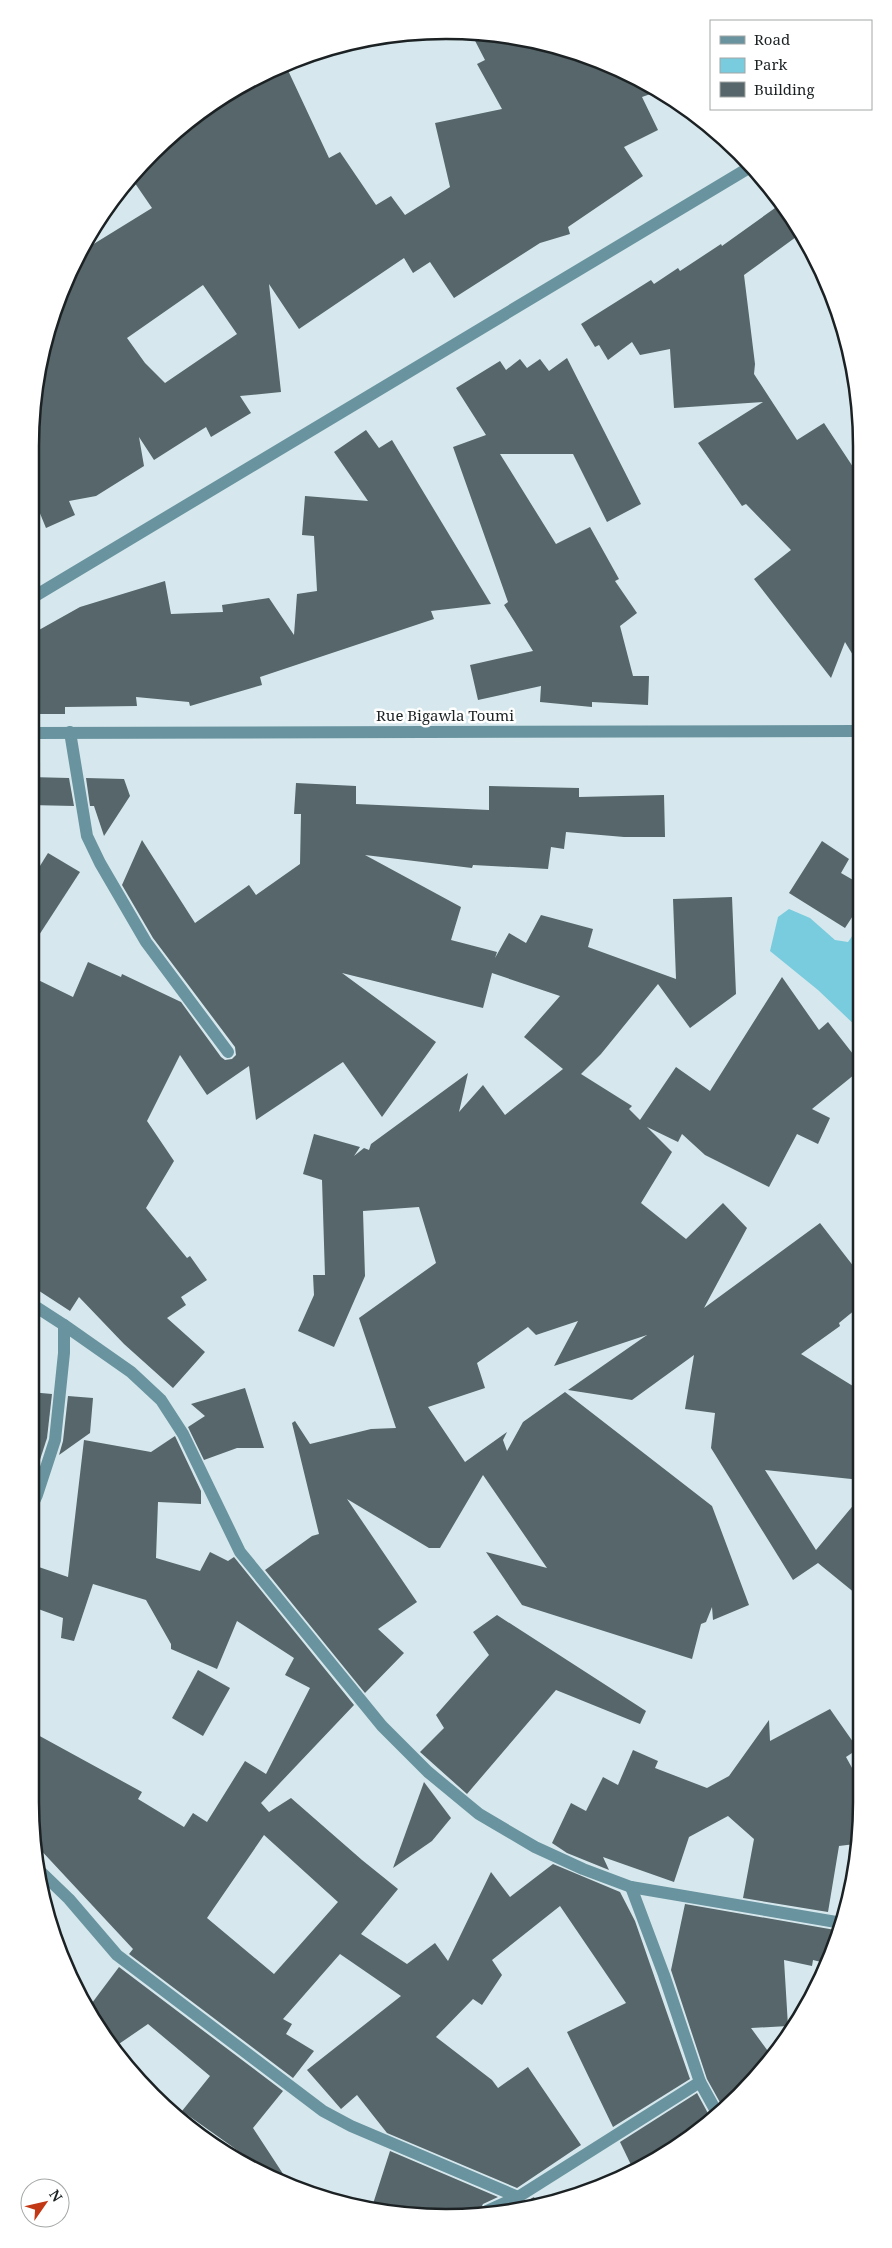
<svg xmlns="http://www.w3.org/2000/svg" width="892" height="2248" viewBox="0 0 892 2248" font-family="'Noto Serif',serif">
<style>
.green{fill:#79cbde}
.building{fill:#56666a;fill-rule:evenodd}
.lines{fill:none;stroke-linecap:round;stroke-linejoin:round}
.minor{stroke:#69949f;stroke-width:12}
.labels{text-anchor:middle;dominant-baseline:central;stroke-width:5;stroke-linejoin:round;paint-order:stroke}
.street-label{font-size:15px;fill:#1c2224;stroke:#fff}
.rim{fill:none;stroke:#1c2224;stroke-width:2.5}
</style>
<rect width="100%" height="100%" fill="#d6e8ed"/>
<path class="green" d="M 789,909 L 810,918 L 835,940 L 848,942 L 860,925 L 860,1030 L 818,990 L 770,951 L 778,917 Z"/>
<g class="building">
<path d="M 471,33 L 500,34 L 580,52 L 659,91 L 642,97 L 658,130 L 624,147 L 643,176 L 568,227 L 570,234 L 540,243 L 454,298 L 430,262 L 413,273 L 404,258 L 299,329 L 269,284 L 281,392 L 240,396 L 251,413 L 211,437 L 206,427 L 154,460 L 139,437 L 144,466 L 96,496 L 69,501 L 75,515 L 46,528 L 30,489 L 30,446 L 52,313 L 79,253 L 152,208 L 130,176 L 133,172 L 192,116 L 262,73 L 285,64 L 329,158 L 340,152 L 376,205 L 391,196 L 405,215 L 450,187 L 435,123 L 502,109 L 477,64 L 485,60 ZM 203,285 L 237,334 L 165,383 L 145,363 L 127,338 Z"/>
<path d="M 775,208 L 796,237 L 744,275 L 755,364 L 754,374 L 797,440 L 824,423 L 859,476 L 859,665 L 845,642 L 831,678 L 754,579 L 791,550 L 746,504 L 742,506 L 698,443 L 763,402 L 674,408 L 670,349 L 640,355 L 632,342 L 608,360 L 599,345 L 595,347 L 581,324 L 651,280 L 654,284 L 678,268 L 680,271 L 721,244 L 722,246 Z"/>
<path d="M 567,358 L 641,504 L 607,522 L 573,454 L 500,454 L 556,544 L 590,527 L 619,579 L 615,581 L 637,613 L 620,626 L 633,676 L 649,676 L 648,705 L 592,702 L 592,707 L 540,702 L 541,686 L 478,700 L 470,665 L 533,651 L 504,605 L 508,602 L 453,447 L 486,435 L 456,388 L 500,361 L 506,370 L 520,359 L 527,368 L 540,359 L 549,371 Z"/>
<path d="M 366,430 L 379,448 L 392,440 L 491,604 L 431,611 L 434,619 L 260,677 L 262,685 L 190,706 L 189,702 L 136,697 L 137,706 L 65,707 L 65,714 L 30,714 L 30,635 L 80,607 L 165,581 L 171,614 L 223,612 L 222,605 L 269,598 L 294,635 L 297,594 L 317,591 L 314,536 L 302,535 L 305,496 L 368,501 L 334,452 Z"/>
<path d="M 30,777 L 69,778 L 74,806 L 30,805 Z"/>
<path d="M 86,778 L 124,779 L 130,796 L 104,836 L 94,806 L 90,806 Z"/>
<path d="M 296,783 L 356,786 L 356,804 L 489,810 L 489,786 L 579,788 L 579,797 L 664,795 L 665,837 L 624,837 L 566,832 L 564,849 L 551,847 L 548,869 L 473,865 L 472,868 L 365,855 L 461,907 L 451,940 L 497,952 L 495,958 L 509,933 L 526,943 L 541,915 L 593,929 L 588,947 L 676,979 L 673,899 L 732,897 L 736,994 L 690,1028 L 658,984 L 601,1054 L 581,1074 L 632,1106 L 629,1109 L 640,1120 L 676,1067 L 710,1091 L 782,977 L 819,1030 L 828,1022 L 860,1063 L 860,1070 L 812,1109 L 830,1118 L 818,1144 L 797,1134 L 769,1187 L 705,1155 L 682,1134 L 678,1142 L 647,1127 L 672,1152 L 641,1203 L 686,1239 L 723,1203 L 747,1228 L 704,1308 L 820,1223 L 861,1276 L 861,1305 L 839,1323 L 840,1326 L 801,1354 L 861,1391 L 861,1480 L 765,1470 L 816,1550 L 861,1496 L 861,1598 L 818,1563 L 793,1580 L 711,1448 L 715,1413 L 685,1409 L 694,1355 L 632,1400 L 568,1390 L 647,1335 L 554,1366 L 578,1321 L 536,1335 L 528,1327 L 477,1363 L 485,1388 L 428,1407 L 465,1462 L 507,1432 L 503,1440 L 507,1451 L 523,1422 L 565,1392 L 712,1506 L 749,1605 L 713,1620 L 712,1607 L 706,1622 L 701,1624 L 692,1659 L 522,1605 L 486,1552 L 547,1568 L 483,1475 L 440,1548 L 429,1548 L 347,1499 L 417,1602 L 378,1629 L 404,1653 L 365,1693 L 265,1570 L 312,1536 L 319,1534 L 292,1423 L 295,1421 L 310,1444 L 371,1429 L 396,1428 L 359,1318 L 436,1263 L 419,1207 L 363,1211 L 365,1276 L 334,1347 L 298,1331 L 314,1295 L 313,1275 L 325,1275 L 322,1180 L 303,1174 L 314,1134 L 360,1147 L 354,1156 L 364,1148 L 369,1150 L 371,1144 L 468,1073 L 459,1112 L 483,1085 L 505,1115 L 563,1069 L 524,1037 L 560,996 L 492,973 L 483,1008 L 342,973 L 436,1042 L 382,1117 L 343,1062 L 256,1120 L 249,1066 L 207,1095 L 180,1055 L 147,1121 L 174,1161 L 146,1208 L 187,1258 L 190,1256 L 207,1280 L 181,1297 L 186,1305 L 167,1318 L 205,1352 L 173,1388 L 124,1344 L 79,1297 L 70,1311 L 30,1285 L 30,1162 L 40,1127 L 30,1124 L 30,976 L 73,997 L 88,962 L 121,977 L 122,974 L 181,1002 L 221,1057 L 225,1060 L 232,1059 L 236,1055 L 235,1047 L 153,938 L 122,885 L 142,840 L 195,923 L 249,885 L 256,895 L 300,864 L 301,814 L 294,814 Z"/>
<path d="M 822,841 L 849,859 L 841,873 L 860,884 L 860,905 L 845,928 L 789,893 Z"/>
<path d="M 48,853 L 80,872 L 30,949 L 30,882 Z"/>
<path d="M 245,1388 L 264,1448 L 237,1448 L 204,1460 L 188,1427 L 205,1416 L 191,1404 Z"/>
<path d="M 30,1392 L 52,1394 L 47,1438 L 37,1469 L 30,1474 Z"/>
<path d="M 68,1396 L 93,1398 L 90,1433 L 59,1455 L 63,1441 Z"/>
<path d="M 175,1436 L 201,1491 L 201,1504 L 158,1502 L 156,1558 L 200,1571 L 210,1552 L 228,1561 L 234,1557 L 354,1705 L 261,1803 L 269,1812 L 291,1798 L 362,1860 L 398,1889 L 361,1934 L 407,1964 L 435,1943 L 448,1961 L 491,1872 L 510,1897 L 553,1864 L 620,1892 L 635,1921 L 690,2079 L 613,2127 L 567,2032 L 626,2003 L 560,1906 L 492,1960 L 502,1975 L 482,2005 L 473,1999 L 436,2037 L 492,2080 L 498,2088 L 528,2067 L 581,2145 L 517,2188 L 387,2133 L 357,2095 L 341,2109 L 307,2070 L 401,1996 L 340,1954 L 283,2019 L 292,2024 L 286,2034 L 314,2051 L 293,2078 L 129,1954 L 133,1949 L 37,1846 L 30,1802 L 30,1772 L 36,1761 L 36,1734 L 142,1792 L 138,1799 L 184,1827 L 193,1813 L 207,1822 L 245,1761 L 266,1774 L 310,1688 L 285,1675 L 294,1658 L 237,1621 L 217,1669 L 171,1649 L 171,1644 L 146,1600 L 93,1584 L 74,1641 L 61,1638 L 63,1618 L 30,1606 L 30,1564 L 68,1577 L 84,1440 L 151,1452 ZM 264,1835 L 338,1902 L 274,1974 L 207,1918 Z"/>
<path d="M 497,1615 L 646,1711 L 640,1724 L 556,1690 L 467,1794 L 420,1752 L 444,1728 L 436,1715 L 489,1655 L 473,1632 Z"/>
<path d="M 198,1670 L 230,1688 L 203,1736 L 172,1718 Z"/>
<path d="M 830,1709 L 858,1749 L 846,1757 L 862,1786 L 862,1802 L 855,1844 L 839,1846 L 828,1912 L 743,1898 L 754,1839 L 728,1816 L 689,1837 L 674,1882 L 603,1857 L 609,1870 L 567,1853 L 552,1843 L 571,1803 L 586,1811 L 603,1777 L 618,1785 L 633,1750 L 658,1761 L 655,1768 L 707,1788 L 729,1776 L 769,1720 L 770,1741 Z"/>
<path d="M 424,1782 L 451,1818 L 432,1841 L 393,1868 Z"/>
<path d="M 685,1904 L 841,1931 L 825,1963 L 813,1960 L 812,1966 L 784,1960 L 788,2026 L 751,2028 L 773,2058 L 722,2106 L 707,2079 L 671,1970 Z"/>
<path d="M 119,1967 L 283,2091 L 253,2128 L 291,2186 L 282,2182 L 182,2111 L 210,2076 L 148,2024 L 113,2048 L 86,2011 Z"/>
<path d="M 697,2093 L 710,2117 L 677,2148 L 634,2171 L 620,2142 Z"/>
<path d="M 390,2151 L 498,2197 L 483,2204 L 479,2212 L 391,2214 L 371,2210 Z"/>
<path d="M 534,2197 L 539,2207 L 527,2210 L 508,2211 Z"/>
</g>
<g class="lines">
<g class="minor">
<path d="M 30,599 L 752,166"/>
<path d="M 70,732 L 87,836 L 100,863 L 146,942 L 228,1052"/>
<path d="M 30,733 L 859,731"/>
<path d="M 30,1303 L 64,1325 L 64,1353 L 55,1440 L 37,1495 L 30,1510"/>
<path d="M 64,1325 L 131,1372 L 161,1400 L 183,1434 L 240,1552 L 382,1726 L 428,1772 L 479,1814 L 535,1847 L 583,1869 L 631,1887 L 842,1923"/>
<path d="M 42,1873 L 69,1899 L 117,1955 L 323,2111 L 351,2126 L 518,2197"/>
<path d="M 631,1887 L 664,1975 L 700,2082 L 716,2111"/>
<path d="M 487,2211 L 518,2197 L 700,2082"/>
</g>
</g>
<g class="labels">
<g class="street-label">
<text x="445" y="715">Rue Bigawla Toumi</text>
</g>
</g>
<path d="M0 0H892V2248H0ZM446 39H446A407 407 0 0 1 853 446V1802A407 407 0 0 1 446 2209H446A407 407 0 0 1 39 1802V446A407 407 0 0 1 446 39Z" fill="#fff" fill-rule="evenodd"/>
<path class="rim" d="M446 39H446A407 407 0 0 1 853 446V1802A407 407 0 0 1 446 2209H446A407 407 0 0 1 39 1802V446A407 407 0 0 1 446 39Z"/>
<rect x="710" y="20" width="162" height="90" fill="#ffffff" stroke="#a4a7a7"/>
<rect x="720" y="36" width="25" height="8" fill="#69949f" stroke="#a4a7a7"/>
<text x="754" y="45" font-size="15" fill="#1c2224">Road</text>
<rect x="720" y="58" width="25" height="15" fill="#79cbde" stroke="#a4a7a7"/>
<text x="754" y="70" font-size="15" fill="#1c2224">Park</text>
<rect x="720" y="82" width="25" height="15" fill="#56666a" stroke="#a4a7a7"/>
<text x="754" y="95" font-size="15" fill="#1c2224">Building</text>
<g transform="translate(45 2203) rotate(56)"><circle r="24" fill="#ffffff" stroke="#a4a7a7"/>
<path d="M0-4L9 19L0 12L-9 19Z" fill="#c23815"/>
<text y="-8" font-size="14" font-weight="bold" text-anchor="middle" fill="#1c2224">N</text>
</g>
</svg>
